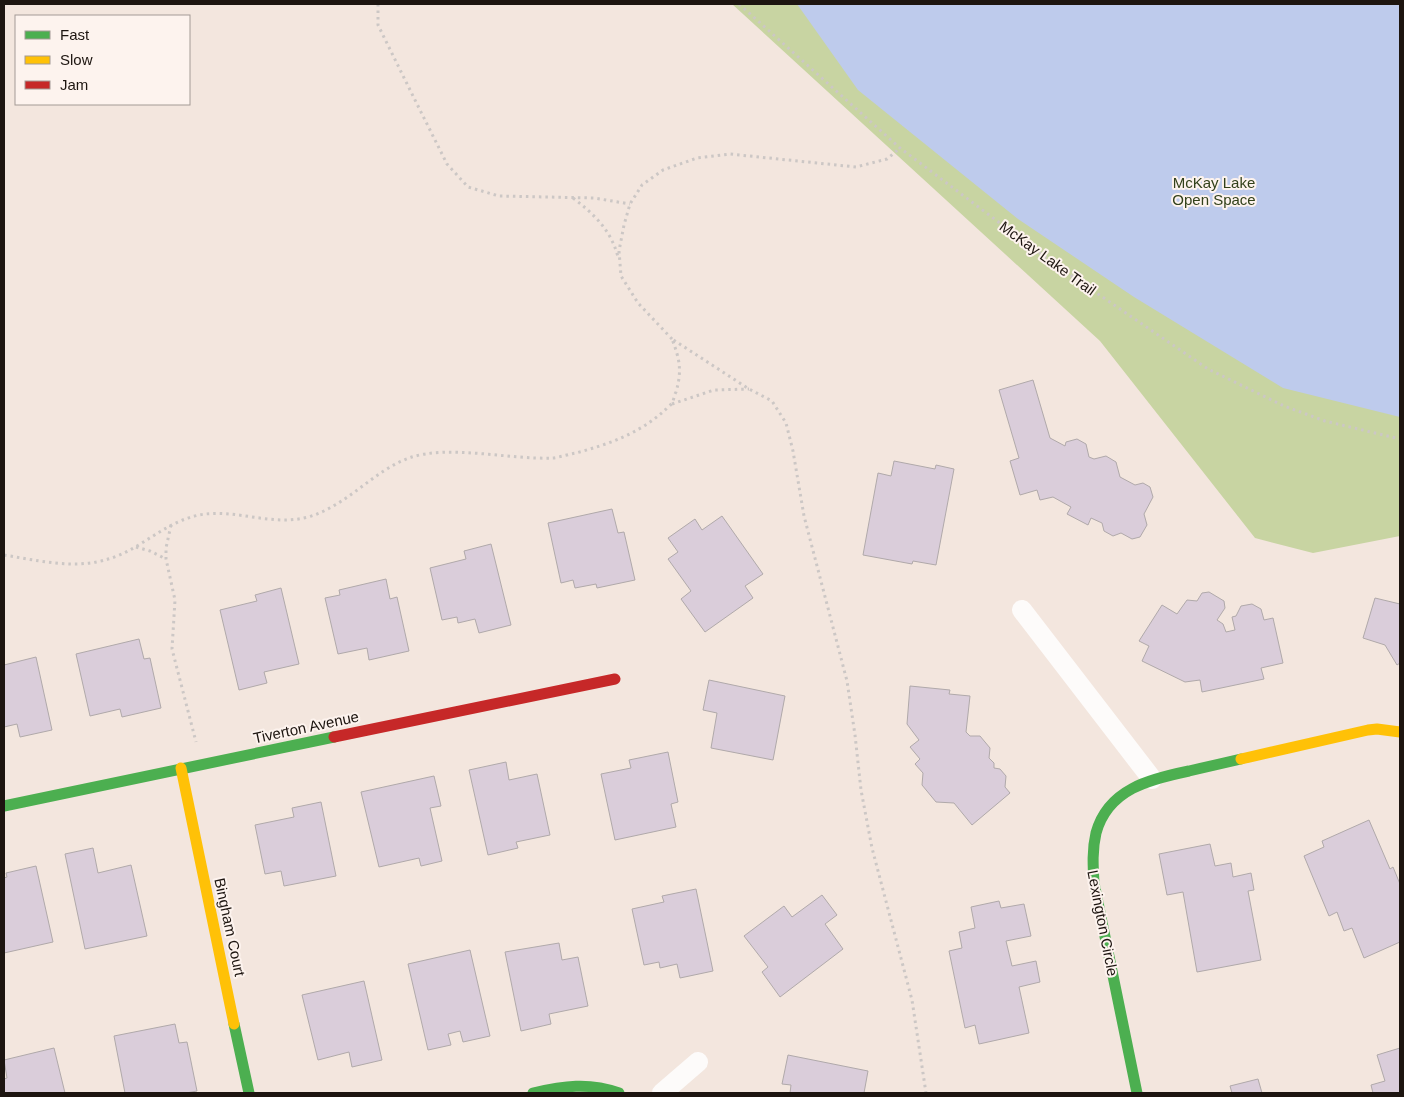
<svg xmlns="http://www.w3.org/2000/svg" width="1404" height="1097" viewBox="0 0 1404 1097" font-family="Helvetica,sans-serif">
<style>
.green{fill:#c8d4a2}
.water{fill:#becbec}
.building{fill:#dacdda;stroke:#b0a9aa}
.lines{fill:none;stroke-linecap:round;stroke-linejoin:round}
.path{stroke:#ccc7c5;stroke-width:3;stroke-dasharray:2.5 4;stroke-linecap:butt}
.street{stroke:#fdfbfa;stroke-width:20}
.fast{stroke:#4caf50;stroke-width:11}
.slow{stroke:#ffc107;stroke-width:11}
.jam{stroke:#c62828;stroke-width:11}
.labels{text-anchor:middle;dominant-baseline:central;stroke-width:4;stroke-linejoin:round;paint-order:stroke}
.park-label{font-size:15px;fill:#32411b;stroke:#fdf3ee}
.street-label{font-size:15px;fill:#1d1510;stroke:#fdf3ee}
</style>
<rect width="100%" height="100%" fill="#f3e6de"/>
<path class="green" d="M 732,4 L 1400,4 L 1400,536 L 1313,553 L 1255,538 L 1100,341 Z"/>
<path class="water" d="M 797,4 L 1400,4 L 1400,417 L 1283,388 L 1134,297 L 1018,219 L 858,90 Z"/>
<g class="building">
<path d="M 1033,380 L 1050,438 L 1065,446 L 1066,442 L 1077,439 L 1086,444 L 1089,457 L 1094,459 L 1106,456 L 1116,462 L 1120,477 L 1135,485 L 1143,483 L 1150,487 L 1153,497 L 1144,514 L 1147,525 L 1140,537 L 1132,539 L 1121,533 L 1113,536 L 1104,531 L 1102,523 L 1091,518 L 1088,525 L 1067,514 L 1071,507 L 1053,497 L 1040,500 L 1037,490 L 1020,495 L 1010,461 L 1019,458 L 999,390 Z"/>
<path d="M 894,461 L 935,469 L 936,465 L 954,469 L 936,565 L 913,561 L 912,564 L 863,555 L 878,473 L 891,476 Z"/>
<path d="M 612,509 L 618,533 L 624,532 L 635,580 L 597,588 L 596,584 L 575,588 L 573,580 L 561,583 L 548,523 Z"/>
<path d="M 722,516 L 763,574 L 745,586 L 753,598 L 705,632 L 681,599 L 691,591 L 668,559 L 678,552 L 668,538 L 695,519 L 702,530 Z"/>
<path d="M 491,544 L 511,625 L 479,633 L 475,619 L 458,623 L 457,617 L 442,620 L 430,568 L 466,559 L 464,551 Z"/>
<path d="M 386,579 L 390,599 L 397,597 L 409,651 L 369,660 L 367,648 L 338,654 L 325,598 L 340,595 L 339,590 Z"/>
<path d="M 281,588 L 299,664 L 264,672 L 267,683 L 239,690 L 220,610 L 257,601 L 255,595 Z"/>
<path d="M 1209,592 L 1224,601 L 1225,608 L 1217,620 L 1223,624 L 1226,632 L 1235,630 L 1232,617 L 1236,616 L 1241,606 L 1252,604 L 1261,609 L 1264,620 L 1273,618 L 1283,663 L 1261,668 L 1264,679 L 1202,692 L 1200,680 L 1185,682 L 1142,661 L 1149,646 L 1139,641 L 1162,605 L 1177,614 L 1187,600 L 1197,601 L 1202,593 Z"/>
<path d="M 1375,598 L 1400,604 L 1400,663 L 1397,665 L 1385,645 L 1363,638 Z"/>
<path d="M 139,639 L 144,659 L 150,658 L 161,708 L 122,717 L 120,709 L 90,716 L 76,654 Z"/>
<path d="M 36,657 L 52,730 L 20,737 L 17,724 L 4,727 L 4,665 Z"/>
<path d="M 709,680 L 785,696 L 773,760 L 711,748 L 717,713 L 703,710 Z"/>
<path d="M 910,686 L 950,690 L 949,694 L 970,696 L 966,732 L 970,736 L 980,736 L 990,748 L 989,758 L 994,763 L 994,768 L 1000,769 L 1006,776 L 1005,787 L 1010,793 L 972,825 L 954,803 L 936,802 L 922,785 L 923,773 L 915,764 L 920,759 L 910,747 L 919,740 L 907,724 Z"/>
<path d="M 668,752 L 678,802 L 671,804 L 676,827 L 615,840 L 601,774 L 631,768 L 629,760 Z"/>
<path d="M 506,762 L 509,780 L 537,774 L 550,835 L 516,842 L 518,848 L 488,855 L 469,770 Z"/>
<path d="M 434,776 L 441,806 L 430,808 L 442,861 L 421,866 L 419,858 L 379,867 L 361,792 Z"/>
<path d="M 321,802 L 336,876 L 284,886 L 281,871 L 265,874 L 255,825 L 294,817 L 292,808 Z"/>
<path d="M 1369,820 L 1390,869 L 1393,867 L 1400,884 L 1400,942 L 1364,958 L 1352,928 L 1344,931 L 1337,912 L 1329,916 L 1304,856 L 1324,847 L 1322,841 Z"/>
<path d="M 1210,844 L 1215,866 L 1231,863 L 1233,877 L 1251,873 L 1254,890 L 1248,891 L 1261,960 L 1197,972 L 1183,892 L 1167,895 L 1159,854 Z"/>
<path d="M 93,848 L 98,873 L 131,865 L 147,936 L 85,949 L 65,854 Z"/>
<path d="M 36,866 L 53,942 L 4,953 L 4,878 L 7,877 L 6,873 Z"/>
<path d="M 696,889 L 713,971 L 680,978 L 677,964 L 660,968 L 659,962 L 644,965 L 632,909 L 664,902 L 662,896 Z"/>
<path d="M 822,895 L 837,915 L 825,924 L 843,949 L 780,997 L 762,972 L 768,967 L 744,936 L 784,906 L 792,917 Z"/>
<path d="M 999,901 L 1001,908 L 1024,904 L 1031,936 L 1006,941 L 1012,966 L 1036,961 L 1040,982 L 1019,987 L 1029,1033 L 979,1044 L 975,1025 L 965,1028 L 949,951 L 962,948 L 959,932 L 975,928 L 971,907 Z"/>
<path d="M 559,943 L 562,960 L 578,957 L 588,1006 L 549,1014 L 551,1024 L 521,1031 L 505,952 Z"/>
<path d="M 470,950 L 490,1036 L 463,1042 L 460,1031 L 448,1034 L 451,1045 L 428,1050 L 408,964 Z"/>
<path d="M 364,981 L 382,1060 L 352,1067 L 349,1052 L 318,1060 L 302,995 Z"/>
<path d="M 175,1024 L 179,1043 L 187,1042 L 197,1091 L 186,1093 L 125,1093 L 114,1036 Z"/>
<path d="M 54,1048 L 65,1093 L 4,1093 L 4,1079 L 7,1078 L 4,1060 Z"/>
<path d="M 1400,1048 L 1400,1093 L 1373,1093 L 1371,1085 L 1385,1081 L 1377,1055 Z"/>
<path d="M 788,1055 L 868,1071 L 864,1093 L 790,1093 L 791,1085 L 782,1084 Z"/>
<path d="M 1258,1079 L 1262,1093 L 1229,1093 L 1232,1093 L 1230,1086 Z"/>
</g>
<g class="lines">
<g class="path">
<path d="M 378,4 L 378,25 L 413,96 L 447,164 L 468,187 L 499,196 L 594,198 L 630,204"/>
<path d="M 739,4 L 900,148 L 1057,266 L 1208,369 L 1284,406 L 1325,421 L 1400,439"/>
<path d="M 573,198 C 594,214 611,230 618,257"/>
<path d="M 672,339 L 638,303 L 621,276 L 619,251 L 624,225 L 630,204 L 642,185 L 663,170 L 697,158 L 730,154 L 856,167 L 887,159 L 900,148"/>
<path d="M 672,404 L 714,390 L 749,389"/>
<path d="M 171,525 L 166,548 L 166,559 L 175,600 L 172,649 L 196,742"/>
<path d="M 136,547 L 150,551 L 166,559"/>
<path d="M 4,555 C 53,563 91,574 137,546 C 157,534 175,520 199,515 C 235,508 272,527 308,517 C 347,506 373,471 409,458 C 448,444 510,460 553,458 C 561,457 569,454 576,453 C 609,444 638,434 664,411 C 666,409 670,406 672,403 C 674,400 674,395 676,392 C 682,371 680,360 672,339 L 749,389 L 772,401 L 786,423 L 793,451 L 804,516 L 847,681 L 855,735 L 861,790 L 872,848 L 912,1000 L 926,1093"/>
</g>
<g class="street">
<path d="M 1022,610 L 1152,779"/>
<path d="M 662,1093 L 698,1062"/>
</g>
<g class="fast">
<path d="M 4,806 L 334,737"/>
<path d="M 234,1024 L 249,1093"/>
<path d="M 533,1093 C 563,1086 589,1082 619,1093"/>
<path d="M 1137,1093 L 1094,883 C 1093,866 1092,850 1096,833 C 1108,789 1150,779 1189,771 C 1206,767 1224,763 1241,759"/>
</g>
<g class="slow">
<path d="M 1241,759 L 1368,730 L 1377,729 L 1400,732"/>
<path d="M 181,768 L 234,1024"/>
</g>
<path class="jam" d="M 334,737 L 615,679"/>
</g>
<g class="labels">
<g class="park-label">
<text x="1214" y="182">McKay Lake<tspan x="1214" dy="17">Open Space</tspan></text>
</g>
<g class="street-label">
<text transform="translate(1048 258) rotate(36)">McKay Lake Trail</text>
<text transform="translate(306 727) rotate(-12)">Tiverton Avenue</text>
<text transform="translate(1103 923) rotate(79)">Lexington Circle</text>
<text transform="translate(230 927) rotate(78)">Bingham Court</text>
</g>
</g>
<rect width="1404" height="1097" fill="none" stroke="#1d1510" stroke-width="10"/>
<rect x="15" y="15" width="175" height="90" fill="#fdf3ee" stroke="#a39a95"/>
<rect x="25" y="31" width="25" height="8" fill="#4caf50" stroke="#a39a95"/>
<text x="60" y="40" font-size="15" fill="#1d1510">Fast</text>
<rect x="25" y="56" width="25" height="8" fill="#ffc107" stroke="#a39a95"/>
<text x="60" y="65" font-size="15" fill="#1d1510">Slow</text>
<rect x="25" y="81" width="25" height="8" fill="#c62828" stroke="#a39a95"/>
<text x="60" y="90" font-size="15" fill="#1d1510">Jam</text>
</svg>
